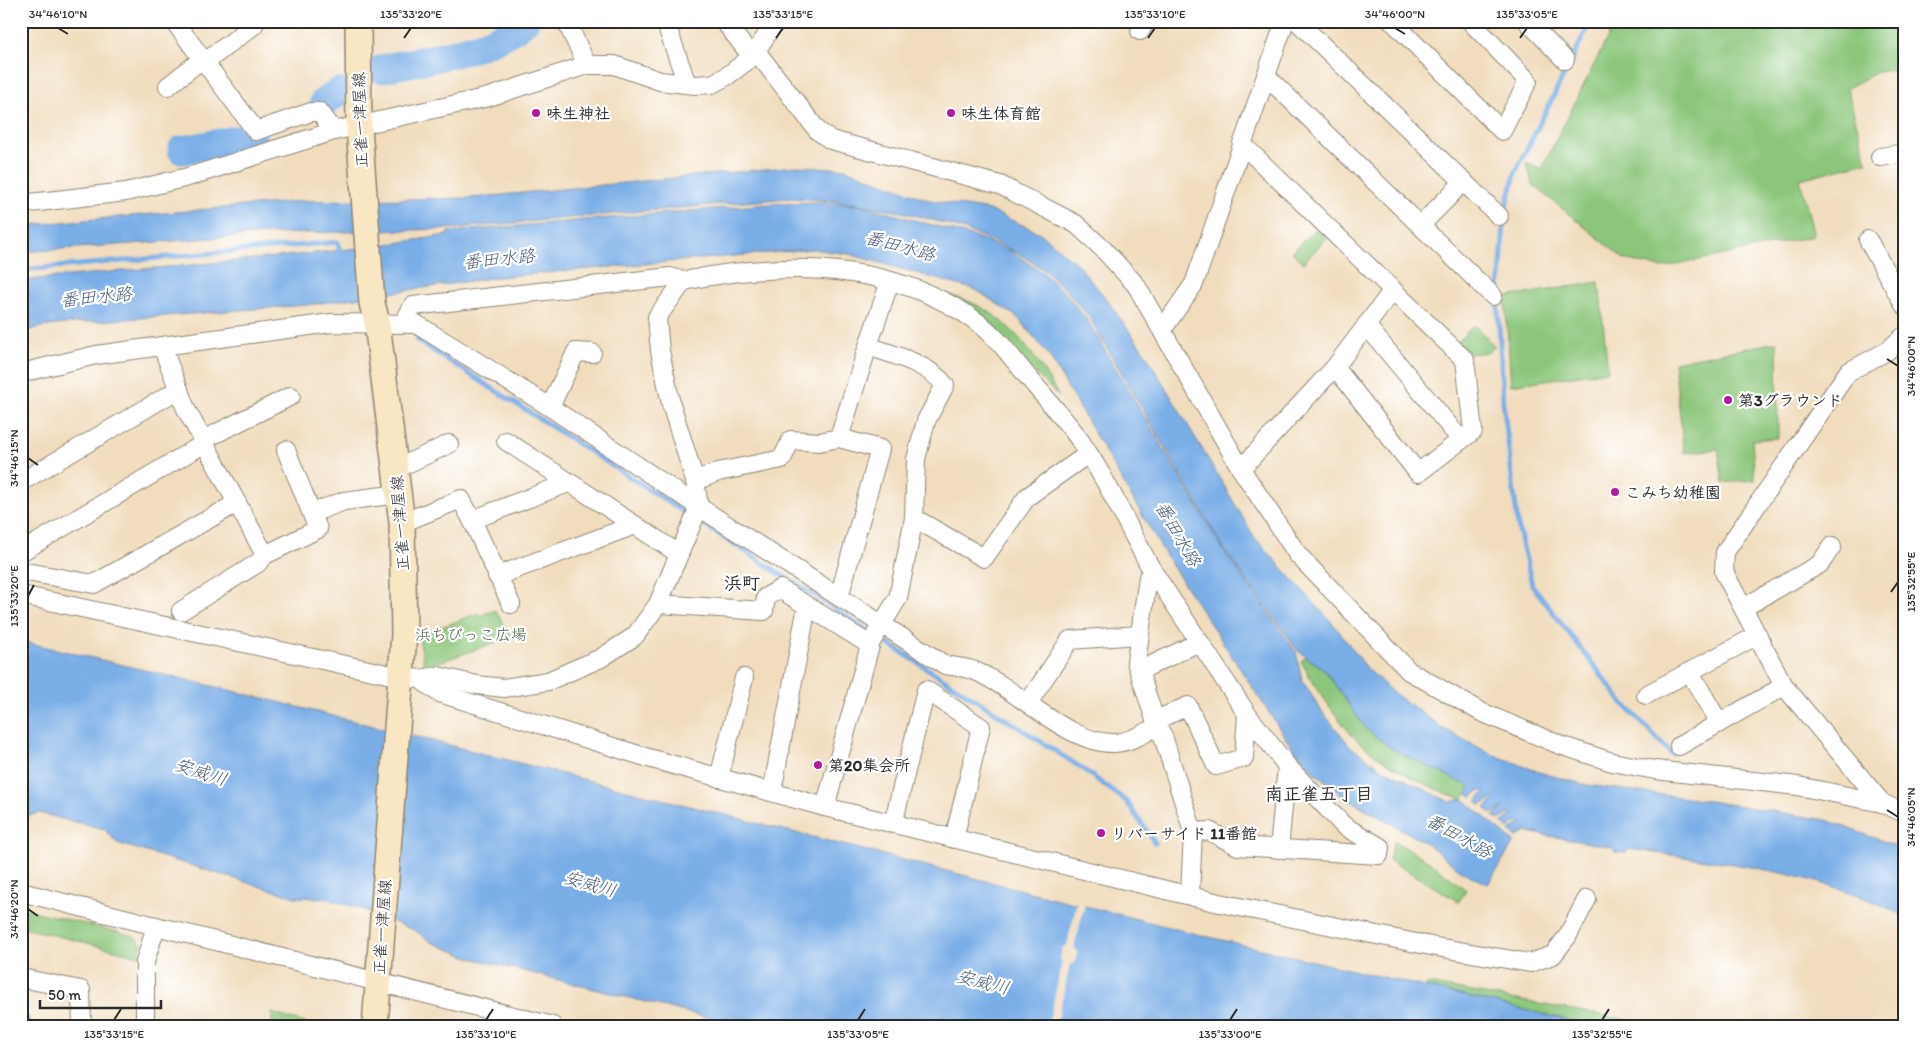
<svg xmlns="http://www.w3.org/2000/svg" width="1925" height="1047" viewBox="0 0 1925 1047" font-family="Itim,'Klee One',sans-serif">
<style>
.green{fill:#8bc67a;stroke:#5b7852}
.water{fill:#7aaee7;stroke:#526c89}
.pier{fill:#f1ddbe}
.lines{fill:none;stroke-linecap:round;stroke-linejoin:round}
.stream{stroke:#7aaee7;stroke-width:5}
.river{stroke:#7aaee7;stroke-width:29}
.minor-casing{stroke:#8e8474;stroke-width:20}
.secondary-casing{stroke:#8e8474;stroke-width:28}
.minor{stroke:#fff;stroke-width:18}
.secondary{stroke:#f9e7c3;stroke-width:25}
.ticks{fill:none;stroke:#2b2b2b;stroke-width:2}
.poi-dot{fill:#b5179e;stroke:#fff;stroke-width:2}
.labels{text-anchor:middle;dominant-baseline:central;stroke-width:4.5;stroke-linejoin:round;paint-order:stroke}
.poi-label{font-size:16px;font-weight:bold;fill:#2b2b2b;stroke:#fff;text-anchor:start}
.street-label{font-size:16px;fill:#2b2b2b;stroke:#fff}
.park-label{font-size:16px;fill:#4d6147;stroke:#fff}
.water-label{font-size:18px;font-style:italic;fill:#4b5f76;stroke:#fff}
.neighbourhood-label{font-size:18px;font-weight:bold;fill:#2b2b2b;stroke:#fff}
.neatline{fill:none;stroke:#2b2b2b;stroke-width:2}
.ticks-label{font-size:12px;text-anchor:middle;fill:#2b2b2b}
</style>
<rect width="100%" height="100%" fill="#fff"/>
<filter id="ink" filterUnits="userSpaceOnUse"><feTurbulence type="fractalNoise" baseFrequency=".02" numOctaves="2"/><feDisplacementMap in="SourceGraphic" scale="10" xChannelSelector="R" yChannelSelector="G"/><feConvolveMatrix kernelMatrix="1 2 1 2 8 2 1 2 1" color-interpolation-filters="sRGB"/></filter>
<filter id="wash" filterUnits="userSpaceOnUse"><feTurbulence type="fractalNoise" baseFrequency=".0096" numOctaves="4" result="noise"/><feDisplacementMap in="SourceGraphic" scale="20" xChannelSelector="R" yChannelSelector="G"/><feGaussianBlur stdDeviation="1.12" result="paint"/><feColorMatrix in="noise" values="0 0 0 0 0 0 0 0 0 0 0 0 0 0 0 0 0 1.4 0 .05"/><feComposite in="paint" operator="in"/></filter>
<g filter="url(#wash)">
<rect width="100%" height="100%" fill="#f1ddbe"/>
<g class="green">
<path d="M 1616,21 L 1904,21 L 1904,68 L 1878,72 L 1847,88 L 1867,162 L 1800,179 L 1814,236 L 1661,268 L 1624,259 L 1533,185 L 1526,162 L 1541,170 Z"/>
<path d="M 1316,228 L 1327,238 L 1303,263 L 1292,252 Z"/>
<path d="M 1599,282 L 1608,371 L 1511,385 L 1505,297 Z"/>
<path d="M 935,291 C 946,294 957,297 968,301 C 1011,318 1038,359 1059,397 L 982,320 Z"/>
<path d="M 1474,325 L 1495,346 L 1489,352 L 1469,354 L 1457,342 Z"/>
<path d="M 1777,342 L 1778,438 L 1752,440 L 1755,480 L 1723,483 L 1718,449 L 1684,453 L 1674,362 Z"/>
<path d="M 495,610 L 512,637 L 434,664 L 433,668 L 423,669 C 425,657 420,648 419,636 L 478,613 L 480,616 Z"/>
<path d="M 1306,657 L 1324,669 L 1367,729 L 1391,748 L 1471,787 L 1463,799 C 1432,791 1383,763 1359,742 C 1343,728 1310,680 1301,661 Z"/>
<path d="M 1394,841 L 1429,861 L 1466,890 L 1459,902 L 1389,860 Z"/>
<path d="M 21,908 L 134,936 L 142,944 L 139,956 L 21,927 Z"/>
<path d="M 1428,984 L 1662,1026 L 1594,1026 L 1425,987 Z"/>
<path d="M 272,1013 L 315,1026 L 272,1026 Z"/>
</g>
<g class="water">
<path d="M 796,166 L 845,169 L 929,200 L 989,210 L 1040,233 L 1078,265 L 1104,296 L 1145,353 L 1255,538 L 1334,625 L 1367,668 L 1391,691 L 1444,729 L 1489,753 L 1542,773 L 1586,785 L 1709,801 L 1826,820 L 1904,849 L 1904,916 C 1817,870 1724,863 1629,849 L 1626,853 L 1615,852 L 1612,847 L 1527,832 L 1517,837 L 1510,831 L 1521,823 L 1516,822 L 1509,829 L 1501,823 L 1512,815 L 1510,814 L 1498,820 L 1493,816 L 1504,807 L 1491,814 L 1485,808 L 1495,799 L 1493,798 L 1481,805 L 1476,801 L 1486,791 L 1479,791 L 1472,797 L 1467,794 L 1470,787 L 1391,748 L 1366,729 L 1324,669 L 1298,651 L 1224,549 L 1089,317 C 1075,301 1062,284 1045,271 C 983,223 866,200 789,198 L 446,229 L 269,234 L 21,252 L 21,227 L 28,225 L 302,201 L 471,198 Z"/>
<path d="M 816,202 L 860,205 L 979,238 L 1011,251 L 1044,274 L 1066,294 L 1087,320 L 1224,551 L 1296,652 L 1302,680 L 1323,713 L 1352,748 L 1381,768 L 1450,802 L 1463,799 L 1514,842 L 1488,884 L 1461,871 L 1429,845 L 1343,796 L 1313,771 L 1291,746 L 1169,561 L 1048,354 L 1017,317 L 976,290 L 849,254 L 813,249 L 498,277 L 307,305 L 74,323 L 40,327 L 21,333 L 21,281 C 163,265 306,259 447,235 L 448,232 L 770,204 Z"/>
<path d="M 21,641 L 250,695 L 1200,935 L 1594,1026 L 740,1026 L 468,957 L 431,942 L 416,931 L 362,909 L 324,898 L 295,897 L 117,843 L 104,829 L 39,813 L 21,818 Z"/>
</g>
<path class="pier" d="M 1077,902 L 1085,904 L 1074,947 L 1078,952 L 1074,963 L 1070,965 L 1056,1026 L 1048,1026 L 1062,963 L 1060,959 L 1062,948 L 1067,945 Z"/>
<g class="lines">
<g class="stream">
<path d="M 1591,21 L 1516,171 L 1505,211 L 1498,305 L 1503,401 L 1518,526 L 1532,585 L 1622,702 L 1672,754"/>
<path d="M 21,270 L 338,242 L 340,256"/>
<path d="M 417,340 L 1080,767 L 1126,801 L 1155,843"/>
</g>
<g class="river">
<path d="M 382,69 C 427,58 490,52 525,21"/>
<path d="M 324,102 L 339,92"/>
<path d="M 182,150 L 252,137"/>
</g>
</g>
</g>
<g filter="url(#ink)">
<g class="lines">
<defs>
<g id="minor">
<path d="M 174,21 L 256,131 L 311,112 L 320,112 L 334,131"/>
<path d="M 566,21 L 587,65"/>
<path d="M 665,21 L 687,84"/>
<path d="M 724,21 L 752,57"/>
<path d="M 1297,21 L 1499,216"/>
<path d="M 1392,21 L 1502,131 L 1528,81 L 1470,21"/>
<path d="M 1527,21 L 1565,60"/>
<path d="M 1140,31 L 1145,21"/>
<path d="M 756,51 L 818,131 L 831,140 L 1000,185 L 1076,224 L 1103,249 L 1136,285 L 1241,469 L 1298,555 L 1409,671 L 1481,712 L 1560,745 L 1612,762 L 1655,770 L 1798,786 L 1882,803 L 1904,813"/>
<path d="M 1266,76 L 1493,296"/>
<path d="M 168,86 L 201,60 L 209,59 L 254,25 L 251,21"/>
<path d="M 1242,144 L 1465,360 L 1473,431 L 1418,473 L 1335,367"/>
<path d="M 1880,157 L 1904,153"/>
<path d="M 21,204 L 126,192 L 188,177 L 334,131 L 489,97 L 587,65 L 614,65 L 660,81 L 695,85 L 712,84 L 727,76 L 752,57 L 776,21"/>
<path d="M 1421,225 L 1464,181"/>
<path d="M 1868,240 L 1904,305"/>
<path d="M 403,323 L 413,306 L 670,277 L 684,281"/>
<path d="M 1366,325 L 1461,440"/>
<path d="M 1162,330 L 1194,284 L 1285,21"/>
<path d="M 162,346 L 186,409 L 265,555"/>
<path d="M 21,373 L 96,355 L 331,323 L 416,324 L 550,407 L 699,507 L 945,665 C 954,667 966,667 975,671 C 1017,688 1068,745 1115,743 C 1130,742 1144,734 1157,726"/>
<path d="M 550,407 L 576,352 L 592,353"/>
<path d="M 839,438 L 868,346"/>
<path d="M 203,440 L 291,396"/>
<path d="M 506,441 L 679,554"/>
<path d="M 396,469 L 449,444"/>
<path d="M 1241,469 L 1335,367 L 1393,290"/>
<path d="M 695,481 L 718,472 L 782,459 L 791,440 L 819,442 L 839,438 L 880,449 L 839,597"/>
<path d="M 21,482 L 179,389"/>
<path d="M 312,513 L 344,501 L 399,494"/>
<path d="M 914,518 L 984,558 L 1027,497 L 1088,454"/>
<path d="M 472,520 L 568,483"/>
<path d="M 402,523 L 461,499 L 472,520 L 511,604"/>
<path d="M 21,552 L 205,443"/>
<path d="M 1152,570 L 1247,714 L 1287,766 L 1344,826 L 1380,847 L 1379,855 L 1238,846 L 1209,831 L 1193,832"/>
<path d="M 21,571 L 94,584 L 237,503"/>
<path d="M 497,576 L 635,525"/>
<path d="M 21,595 L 401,677 L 420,679 L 439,693 L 652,759 L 825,807 L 1215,902 L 1436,947 L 1530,963 L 1553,955 L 1567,937 L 1587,899"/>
<path d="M 658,604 L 764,611 L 766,597 L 780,589 L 870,645"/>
<path d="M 1743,608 L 1820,564 L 1832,546"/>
<path d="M 181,611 L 258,563 L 265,555 L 318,529 L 286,450"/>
<path d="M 1139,671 L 1191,646"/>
<path d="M 1690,672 L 1719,723"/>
<path d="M 420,679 L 438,676 L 477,685 L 504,688 L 548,681 L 601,658 L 635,636 L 658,604 L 699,507 L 695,481 L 671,404 L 660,351 L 657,317 L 684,281 C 782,261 891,261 976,321 C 996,335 1012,358 1028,377 C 1043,395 1059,413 1074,432 C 1103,471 1128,527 1152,570 L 1148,577 L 1136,662 L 1157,726 L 1163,736 L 1193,832 L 1190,895"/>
<path d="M 1646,695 L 1758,635"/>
<path d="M 1028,703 L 1070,640 L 1139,635"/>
<path d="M 1156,720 L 1188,706 L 1216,766 L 1244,758 L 1247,714"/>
<path d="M 1679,746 L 1784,686"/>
<path d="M 719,778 L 744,678"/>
<path d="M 772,792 L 807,606"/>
<path d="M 1882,803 L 1784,686 L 1724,572 L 1725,552 L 1848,372 L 1887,351 L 1904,336"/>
<path d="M 825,807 L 871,642 L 898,598 L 914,518 L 916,459 L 926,421 L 945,385 C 927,363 894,355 868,346 L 890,281"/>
<path d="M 893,824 L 926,690 L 981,727 L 954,839"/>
<path d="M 1279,849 L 1287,766"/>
<path d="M 21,892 L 553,1026"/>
<path d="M 21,978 L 81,990 L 82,1026"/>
<path d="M 21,1021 L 22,1026"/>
<path d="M 145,1026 L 145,962 L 156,926"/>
</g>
<path id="secondary" d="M 358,21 L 359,127 L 372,303 L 377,323 L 402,523 L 404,634 L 375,1026"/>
</defs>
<use href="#minor" class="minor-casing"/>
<use href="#secondary" class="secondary-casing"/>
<use href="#minor" class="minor"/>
<use href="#secondary" class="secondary"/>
</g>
</g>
<path class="ticks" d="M 58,28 L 68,34M 1395,28 L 1405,34M 404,38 L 411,28M 776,38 L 783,28M 1148,38 L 1155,28M 1520,38 L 1527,28M 1887,359 L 1898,366M 28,458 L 38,465M 1891,592 L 1898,582M 28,596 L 34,585M 1887,810 L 1898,817M 28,909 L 38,916M 114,1020 L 121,1009M 486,1020 L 493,1009M 858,1020 L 865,1009M 1230,1020 L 1237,1009M 1602,1020 L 1609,1009"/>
<g class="poi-dot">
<circle cx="536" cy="113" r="5"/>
<circle cx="951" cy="113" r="5"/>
<circle cx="1728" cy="400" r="5"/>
<circle cx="1615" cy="492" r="5"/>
<circle cx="818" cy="765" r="5"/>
<circle cx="1101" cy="833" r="5"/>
</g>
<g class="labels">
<g class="poi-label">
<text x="546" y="113">味生神社</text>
<text x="961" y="113">味生体育館</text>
<text x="1738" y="400">第3グラウンド</text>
<text x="1625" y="492">こみち幼稚園</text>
<text x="828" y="765">第20集会所</text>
<text x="1111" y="833">リバーサイド 11番館</text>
</g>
<g class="street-label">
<text transform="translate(360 120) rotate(-92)">正雀一津屋線</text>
<text transform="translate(400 523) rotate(-94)">正雀一津屋線</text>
<text transform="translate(382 927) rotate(-86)">正雀一津屋線</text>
</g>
<g class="park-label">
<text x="471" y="634">浜ちびっこ広場</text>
</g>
<g class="water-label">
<text transform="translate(900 246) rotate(15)">番田水路</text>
<text transform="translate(499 259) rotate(-6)">番田水路</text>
<text transform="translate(96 297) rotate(-6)">番田水路</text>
<text transform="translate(1178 534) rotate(60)">番田水路</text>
<text transform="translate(201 772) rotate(18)">安威川</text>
<text transform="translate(1459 836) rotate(29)">番田水路</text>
<text transform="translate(590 884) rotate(16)">安威川</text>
<text transform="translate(983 982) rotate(14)">安威川</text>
</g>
<g class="neighbourhood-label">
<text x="742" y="583">浜町</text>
<text x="1319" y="794">南正雀五丁目</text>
</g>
</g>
<rect width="1925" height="1047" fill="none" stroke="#fff" stroke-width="55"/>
<path d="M40 1000v8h121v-8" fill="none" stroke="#2b2b2b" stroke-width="2.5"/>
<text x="48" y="1000" font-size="15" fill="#2b2b2b" stroke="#ffffff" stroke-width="4" paint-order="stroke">50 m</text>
<rect x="28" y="28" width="1870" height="992" class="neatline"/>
<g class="ticks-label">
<text x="58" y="18">34°46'10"N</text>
<text x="411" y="18">135°33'20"E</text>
<text x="783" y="18">135°33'15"E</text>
<text x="1155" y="18">135°33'10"E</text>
<text x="1395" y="18">34°46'00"N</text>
<text x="1527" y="18">135°33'05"E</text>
<text transform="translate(1911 366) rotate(-90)" y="4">34°46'00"N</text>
<text transform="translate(14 458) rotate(-90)" y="4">34°46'15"N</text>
<text transform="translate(1911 582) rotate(-90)" y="4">135°32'55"E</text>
<text transform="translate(14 596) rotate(-90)" y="4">135°33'20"E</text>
<text transform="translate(1911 817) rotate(-90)" y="4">34°46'05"N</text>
<text transform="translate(14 909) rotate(-90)" y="4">34°46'20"N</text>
<text x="114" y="1038">135°33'15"E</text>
<text x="486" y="1038">135°33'10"E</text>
<text x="858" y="1038">135°33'05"E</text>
<text x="1230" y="1038">135°33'00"E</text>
<text x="1602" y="1038">135°32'55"E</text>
</g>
</svg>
